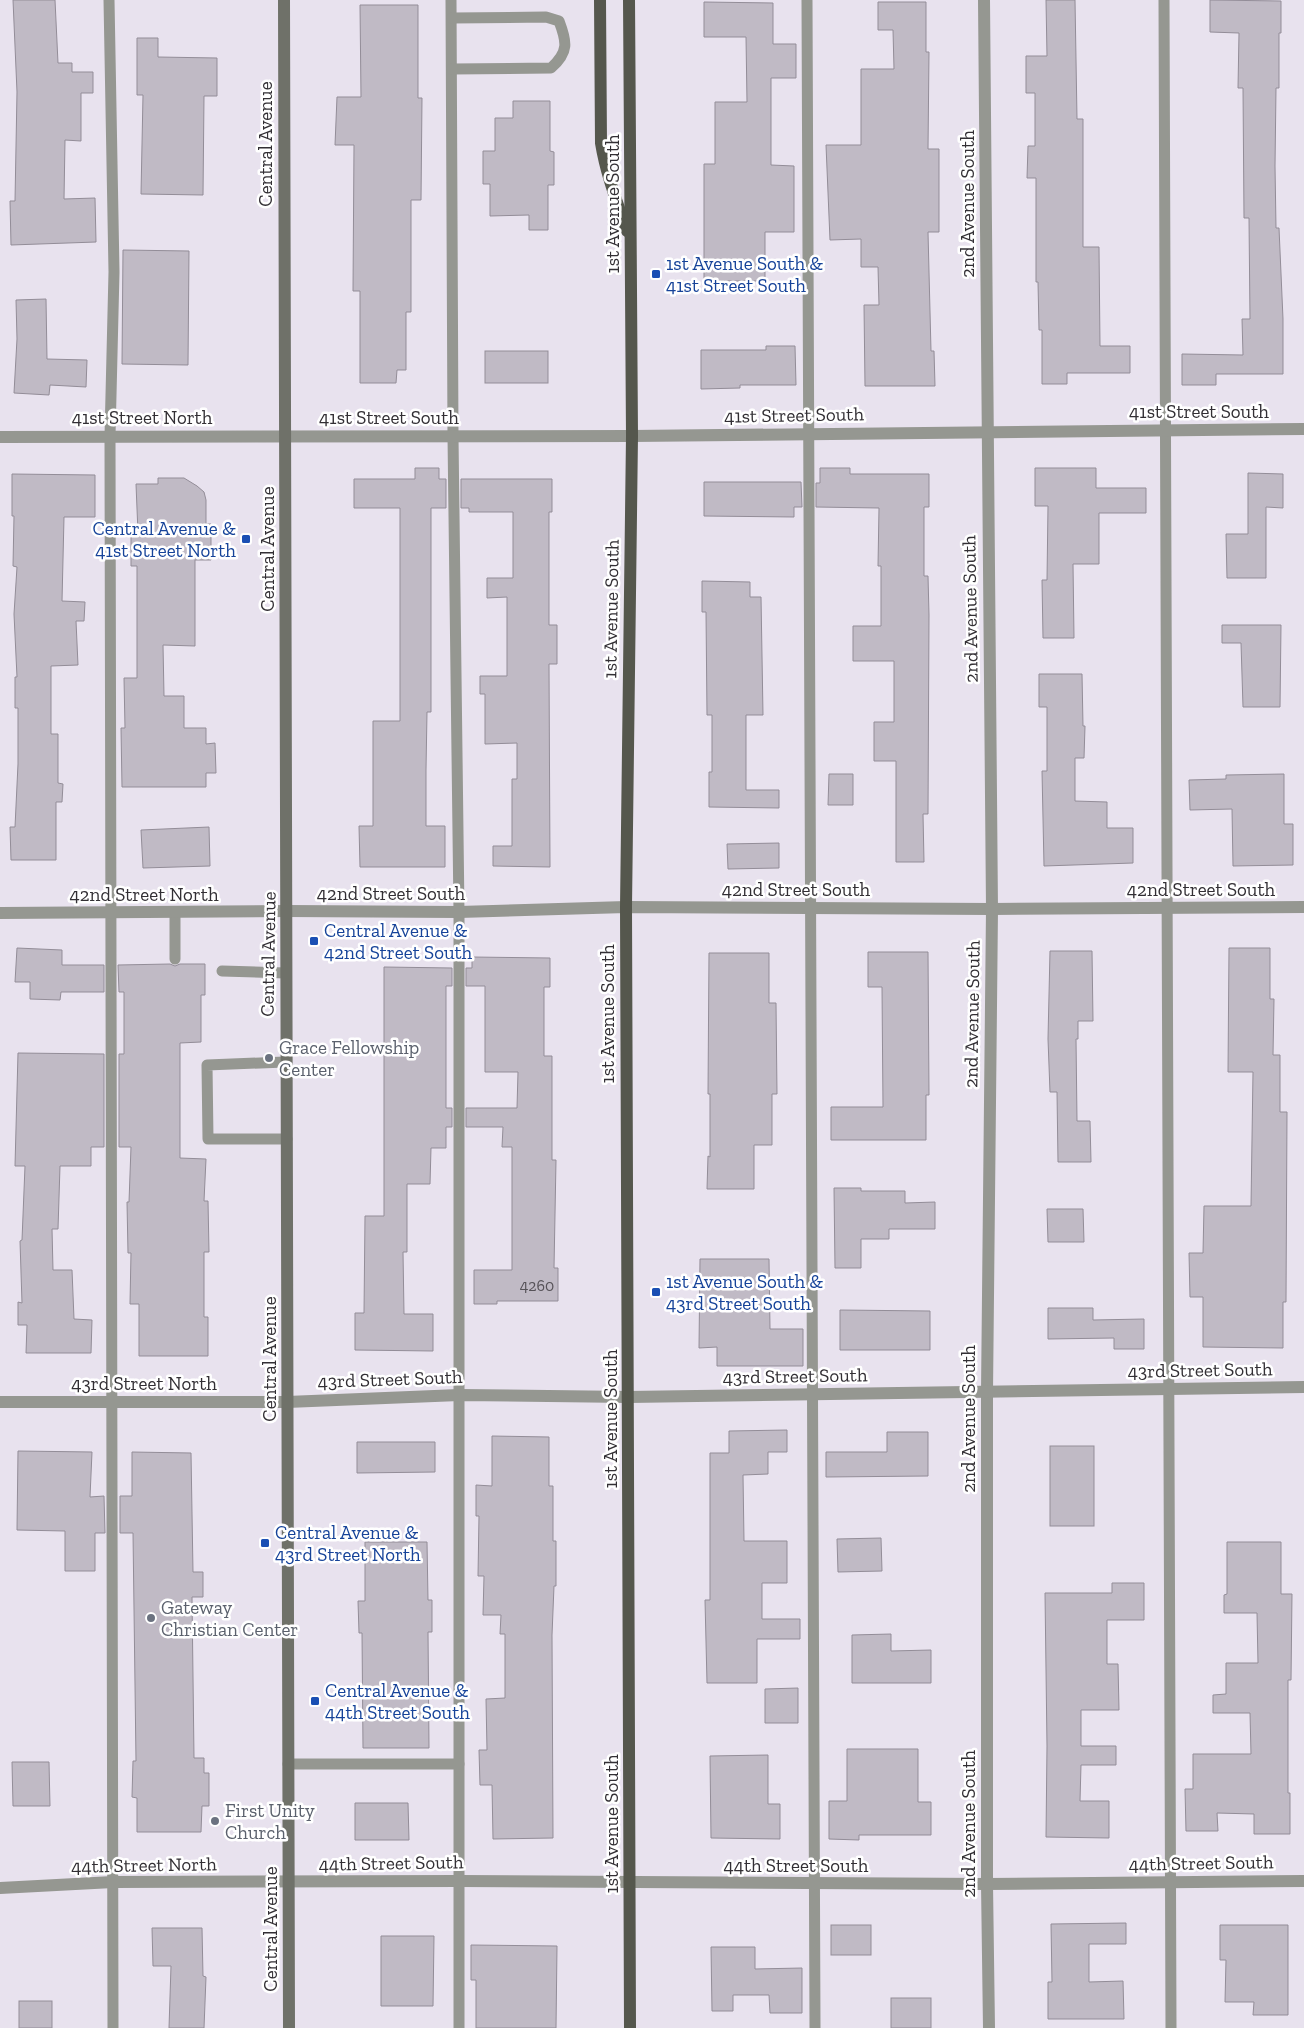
<svg xmlns="http://www.w3.org/2000/svg" width="1304" height="2028" viewBox="0 0 1304 2028" font-family="'Zilla Slab',serif">
<style>
.building{fill:#c0bac5;stroke:#938d98}
.lines{fill:none;stroke-linecap:round;stroke-linejoin:round}
.lane{stroke:#959791;stroke-width:11}
.street{stroke:#959791;stroke-width:12}
.secondary{stroke:#6f7169;stroke-width:12}
.primary{stroke:#55574d;stroke-width:12}
.transit-dot{fill:#1a4fb4;stroke:#fff;stroke-width:2}
.worship-dot{fill:#6b7280;stroke:#fff;stroke-width:2}
.labels{text-anchor:middle;dominant-baseline:central;stroke-width:5;stroke-linejoin:round;paint-order:stroke}
.number-label{font-size:16px;fill:#565258}
.street-label{font-size:19px;fill:#322f34;stroke:#fff}
.transit-label{font-size:19px;fill:#164399;stroke:#fff;text-anchor:start}
.worship-label{font-size:19px;fill:#5b616d;stroke:#fff;text-anchor:start}
</style>
<rect width="100%" height="100%" fill="#e8e2ee"/>
<g class="building">
<path d="M 13,0 L 55,0 L 58,63 L 72,63 L 72,72 L 93,72 L 93,93 L 81,93 L 81,141 L 65,140 L 64,199 L 95,198 L 96,242 L 11,245 L 10,201 L 15,201 L 17,92 Z"/>
<path d="M 1046,0 L 1075,0 L 1077,119 L 1083,119 L 1083,247 L 1099,247 L 1100,346 L 1130,346 L 1130,373 L 1067,373 L 1067,384 L 1042,384 L 1042,330 L 1039,330 L 1038,282 L 1036,282 L 1036,178 L 1027,178 L 1028,146 L 1035,146 L 1035,93 L 1026,93 L 1026,56 L 1047,56 Z"/>
<path d="M 1210,0 L 1281,1 L 1281,33 L 1279,33 L 1279,88 L 1276,88 L 1275,166 L 1276,228 L 1279,228 L 1283,319 L 1283,374 L 1216,374 L 1216,385 L 1182,385 L 1182,354 L 1243,355 L 1242,319 L 1250,319 L 1249,218 L 1244,218 L 1243,88 L 1238,88 L 1239,33 L 1210,32 Z"/>
<path d="M 704,2 L 773,3 L 773,44 L 796,44 L 796,78 L 771,78 L 771,165 L 794,166 L 794,232 L 765,232 L 765,281 L 704,281 L 704,164 L 715,164 L 715,102 L 747,102 L 746,37 L 704,37 Z"/>
<path d="M 878,2 L 926,2 L 926,52 L 929,52 L 928,149 L 939,149 L 939,232 L 928,232 L 931,351 L 934,351 L 935,386 L 865,386 L 864,305 L 879,305 L 878,267 L 861,267 L 861,239 L 830,240 L 826,145 L 861,145 L 861,69 L 894,69 L 893,30 L 878,30 Z"/>
<path d="M 360,5 L 418,5 L 418,98 L 422,98 L 421,200 L 411,200 L 411,312 L 406,312 L 406,370 L 397,370 L 396,383 L 360,383 L 360,291 L 353,291 L 354,145 L 335,145 L 337,97 L 361,97 Z"/>
<path d="M 137,38 L 158,38 L 158,57 L 217,58 L 217,96 L 204,96 L 203,195 L 141,194 L 143,95 L 137,95 Z"/>
<path d="M 513,101 L 550,101 L 550,151 L 554,152 L 554,185 L 548,185 L 548,230 L 529,230 L 529,215 L 490,216 L 490,184 L 483,184 L 483,151 L 495,151 L 495,118 L 513,118 Z"/>
<path d="M 123,250 L 189,251 L 188,365 L 122,364 Z"/>
<path d="M 46,299 L 47,359 L 87,360 L 86,387 L 50,385 L 49,395 L 14,393 L 17,339 L 16,300 Z"/>
<path d="M 766,346 L 795,346 L 796,385 L 740,385 L 740,388 L 701,389 L 701,350 L 766,350 Z"/>
<rect x="485" y="351" width="63" height="32"/>
<path d="M 415,468 L 439,468 L 439,479 L 446,479 L 446,508 L 431,508 L 431,712 L 427,712 L 426,770 L 426,826 L 445,826 L 445,867 L 360,867 L 359,826 L 373,826 L 373,721 L 400,721 L 400,508 L 354,508 L 354,479 L 415,479 Z"/>
<path d="M 820,468 L 850,468 L 850,474 L 929,474 L 929,507 L 924,507 L 924,576 L 928,576 L 929,615 L 928,814 L 923,814 L 924,862 L 896,862 L 896,761 L 874,761 L 874,722 L 894,722 L 894,661 L 853,661 L 853,626 L 881,626 L 881,566 L 878,566 L 879,508 L 816,507 L 816,483 L 820,483 Z"/>
<path d="M 1035,468 L 1096,468 L 1096,488 L 1146,488 L 1146,513 L 1099,513 L 1099,564 L 1073,564 L 1074,638 L 1043,638 L 1042,580 L 1047,580 L 1048,506 L 1035,506 Z"/>
<path d="M 1248,473 L 1283,474 L 1283,508 L 1266,507 L 1266,578 L 1227,578 L 1226,534 L 1248,534 Z"/>
<path d="M 12,474 L 95,475 L 95,517 L 64,517 L 62,601 L 85,602 L 84,621 L 76,621 L 78,665 L 51,666 L 51,734 L 58,734 L 58,783 L 63,784 L 62,802 L 56,802 L 56,860 L 11,860 L 10,827 L 15,827 L 18,764 L 18,708 L 15,708 L 15,677 L 17,677 L 14,614 L 17,567 L 13,566 L 14,516 L 12,516 Z"/>
<path d="M 158,478 L 184,478 L 197,486 L 204,492 L 206,500 L 206,524 L 211,524 L 211,560 L 195,560 L 195,646 L 163,645 L 164,696 L 184,696 L 184,728 L 206,728 L 206,744 L 215,743 L 216,773 L 206,773 L 206,787 L 122,787 L 121,728 L 125,728 L 124,678 L 137,678 L 137,566 L 131,566 L 131,533 L 138,533 L 136,484 L 158,484 Z"/>
<path d="M 461,479 L 552,479 L 552,512 L 549,512 L 549,625 L 557,625 L 557,664 L 549,664 L 550,867 L 493,866 L 493,846 L 512,846 L 512,779 L 517,779 L 517,743 L 485,744 L 485,694 L 480,694 L 480,676 L 507,676 L 507,597 L 487,598 L 487,578 L 513,578 L 513,512 L 469,512 L 469,508 L 461,508 Z"/>
<path d="M 704,482 L 801,482 L 802,507 L 794,507 L 794,517 L 704,516 Z"/>
<path d="M 702,581 L 750,582 L 750,597 L 761,597 L 763,715 L 746,715 L 746,790 L 779,790 L 779,808 L 709,807 L 709,772 L 712,772 L 712,715 L 707,715 L 706,612 L 702,612 Z"/>
<path d="M 1222,625 L 1281,625 L 1280,707 L 1243,707 L 1241,643 L 1222,643 Z"/>
<path d="M 1039,674 L 1082,674 L 1083,726 L 1085,726 L 1084,758 L 1075,758 L 1075,801 L 1107,802 L 1107,828 L 1133,828 L 1133,863 L 1044,866 L 1042,771 L 1047,771 L 1047,707 L 1039,707 Z"/>
<path d="M 829,774 L 853,774 L 853,805 L 828,805 Z"/>
<path d="M 1284,774 L 1284,824 L 1293,824 L 1293,865 L 1233,866 L 1232,809 L 1190,810 L 1189,780 L 1226,779 L 1226,775 Z"/>
<path d="M 209,827 L 210,866 L 143,868 L 141,830 Z"/>
<path d="M 779,843 L 779,868 L 728,869 L 727,844 Z"/>
<path d="M 17,948 L 62,950 L 62,965 L 104,965 L 104,992 L 61,992 L 60,1000 L 30,999 L 30,982 L 15,982 Z"/>
<path d="M 1229,948 L 1270,948 L 1270,999 L 1274,999 L 1273,1055 L 1280,1055 L 1280,1112 L 1287,1112 L 1286,1302 L 1283,1302 L 1283,1348 L 1203,1347 L 1203,1297 L 1190,1297 L 1189,1253 L 1203,1253 L 1204,1206 L 1251,1206 L 1253,1072 L 1228,1072 Z"/>
<path d="M 1050,951 L 1092,951 L 1093,1021 L 1078,1021 L 1078,1039 L 1076,1039 L 1077,1121 L 1090,1121 L 1091,1162 L 1058,1162 L 1057,1092 L 1050,1092 L 1048,1039 Z"/>
<path d="M 868,952 L 928,952 L 929,1095 L 926,1095 L 926,1140 L 831,1140 L 831,1107 L 883,1107 L 882,987 L 868,987 Z"/>
<path d="M 709,953 L 769,953 L 769,1003 L 776,1003 L 777,1094 L 772,1094 L 772,1145 L 754,1145 L 754,1189 L 707,1189 L 708,1156 L 710,1157 L 710,1094 L 708,1094 Z"/>
<path d="M 472,957 L 550,958 L 550,987 L 544,987 L 544,1056 L 552,1056 L 552,1160 L 556,1160 L 554,1268 L 558,1268 L 558,1301 L 497,1301 L 497,1304 L 474,1304 L 474,1270 L 512,1270 L 512,1147 L 502,1147 L 503,1127 L 466,1127 L 466,1108 L 517,1108 L 518,1072 L 485,1072 L 485,986 L 466,986 L 466,968 L 472,968 Z"/>
<path d="M 170,964 L 175,966 L 180,964 L 205,964 L 205,995 L 201,995 L 201,1042 L 180,1043 L 180,1158 L 206,1159 L 204,1201 L 208,1201 L 209,1252 L 204,1252 L 204,1317 L 208,1317 L 208,1356 L 139,1356 L 139,1304 L 130,1304 L 131,1253 L 128,1253 L 127,1202 L 129,1202 L 131,1147 L 119,1147 L 119,1054 L 124,1054 L 124,992 L 119,992 L 118,965 Z"/>
<path d="M 384,967 L 452,968 L 452,986 L 446,986 L 446,1108 L 452,1108 L 452,1127 L 446,1127 L 446,1148 L 431,1148 L 430,1184 L 407,1184 L 407,1252 L 403,1252 L 404,1314 L 433,1314 L 433,1351 L 355,1350 L 355,1313 L 364,1313 L 365,1216 L 384,1216 Z"/>
<path d="M 18,1053 L 104,1054 L 104,1147 L 91,1147 L 91,1166 L 60,1166 L 58,1229 L 52,1229 L 53,1270 L 72,1270 L 74,1319 L 92,1320 L 91,1353 L 26,1353 L 27,1325 L 18,1325 L 18,1302 L 22,1303 L 20,1241 L 22,1240 L 25,1166 L 15,1166 Z"/>
<path d="M 834,1188 L 861,1188 L 861,1191 L 905,1191 L 905,1203 L 935,1202 L 935,1229 L 889,1229 L 889,1239 L 861,1239 L 861,1268 L 835,1268 Z"/>
<path d="M 1047,1209 L 1083,1209 L 1084,1242 L 1048,1242 Z"/>
<path d="M 700,1259 L 769,1259 L 770,1329 L 803,1329 L 803,1366 L 717,1366 L 717,1347 L 699,1348 Z"/>
<path d="M 1048,1308 L 1093,1308 L 1093,1320 L 1144,1319 L 1144,1349 L 1114,1349 L 1114,1338 L 1048,1339 Z"/>
<path d="M 840,1310 L 930,1311 L 930,1350 L 840,1350 Z"/>
<path d="M 787,1430 L 787,1452 L 768,1452 L 768,1474 L 743,1475 L 744,1541 L 787,1541 L 787,1583 L 762,1583 L 762,1619 L 800,1619 L 800,1639 L 757,1639 L 757,1683 L 707,1683 L 705,1600 L 710,1600 L 710,1453 L 729,1453 L 729,1431 Z"/>
<path d="M 887,1432 L 928,1432 L 928,1476 L 826,1477 L 826,1452 L 887,1452 Z"/>
<path d="M 492,1436 L 549,1437 L 549,1486 L 553,1486 L 553,1541 L 556,1541 L 556,1586 L 554,1586 L 552,1635 L 553,1838 L 493,1839 L 492,1785 L 480,1785 L 479,1750 L 487,1750 L 486,1699 L 505,1698 L 505,1634 L 500,1634 L 501,1615 L 483,1615 L 484,1576 L 478,1576 L 479,1516 L 476,1516 L 476,1485 L 492,1486 Z"/>
<path d="M 357,1442 L 435,1442 L 435,1472 L 357,1473 Z"/>
<rect x="1050" y="1446" width="44" height="80"/>
<path d="M 18,1451 L 92,1452 L 90,1497 L 104,1496 L 105,1533 L 95,1533 L 95,1571 L 65,1571 L 65,1531 L 17,1530 Z"/>
<path d="M 132,1452 L 191,1453 L 193,1572 L 203,1572 L 203,1597 L 192,1597 L 194,1758 L 204,1758 L 204,1773 L 209,1773 L 209,1806 L 202,1806 L 201,1832 L 137,1832 L 137,1798 L 132,1797 L 133,1761 L 136,1761 L 133,1533 L 120,1533 L 120,1496 L 132,1496 Z"/>
<path d="M 881,1538 L 882,1571 L 838,1572 L 837,1539 Z"/>
<path d="M 365,1542 L 427,1542 L 428,1600 L 432,1600 L 432,1632 L 428,1632 L 429,1748 L 363,1748 L 362,1633 L 359,1633 L 358,1601 L 365,1601 Z"/>
<path d="M 1227,1542 L 1281,1542 L 1281,1594 L 1292,1594 L 1291,1680 L 1288,1680 L 1288,1793 L 1290,1793 L 1290,1834 L 1254,1834 L 1254,1814 L 1217,1813 L 1218,1831 L 1186,1831 L 1185,1789 L 1193,1789 L 1193,1754 L 1251,1754 L 1250,1713 L 1213,1713 L 1213,1695 L 1226,1694 L 1226,1663 L 1258,1663 L 1257,1613 L 1224,1613 L 1224,1595 L 1227,1594 Z"/>
<path d="M 1112,1583 L 1144,1583 L 1144,1620 L 1107,1620 L 1107,1664 L 1118,1664 L 1119,1710 L 1081,1710 L 1081,1746 L 1116,1746 L 1116,1765 L 1081,1765 L 1080,1801 L 1109,1801 L 1109,1838 L 1046,1837 L 1047,1746 L 1045,1593 L 1112,1593 Z"/>
<path d="M 891,1634 L 891,1651 L 931,1650 L 931,1683 L 852,1683 L 852,1635 Z"/>
<path d="M 798,1688 L 798,1723 L 765,1723 L 765,1689 Z"/>
<path d="M 847,1749 L 918,1749 L 918,1802 L 931,1802 L 931,1835 L 859,1835 L 859,1840 L 829,1839 L 829,1801 L 847,1801 Z"/>
<path d="M 768,1755 L 768,1804 L 780,1804 L 780,1839 L 711,1838 L 710,1756 Z"/>
<path d="M 12,1762 L 49,1762 L 50,1806 L 13,1806 Z"/>
<path d="M 355,1803 L 408,1803 L 409,1840 L 355,1840 Z"/>
<path d="M 1126,1923 L 1126,1944 L 1089,1944 L 1089,1982 L 1123,1981 L 1124,2019 L 1048,2019 L 1048,1982 L 1052,1982 L 1051,1924 Z"/>
<rect x="831" y="1925" width="40" height="30"/>
<path d="M 1220,1925 L 1288,1925 L 1288,2015 L 1253,2015 L 1254,2002 L 1225,2002 L 1226,1960 L 1220,1960 Z"/>
<path d="M 152,1928 L 202,1928 L 203,1976 L 206,1977 L 204,2028 L 169,2028 L 171,1966 L 153,1966 Z"/>
<path d="M 381,1936 L 434,1936 L 433,2006 L 381,2006 Z"/>
<path d="M 471,1945 L 557,1946 L 556,2028 L 476,2028 L 476,1980 L 471,1980 Z"/>
<path d="M 711,1947 L 755,1947 L 755,1969 L 802,1968 L 802,2013 L 770,2013 L 769,1995 L 733,1995 L 733,2011 L 712,2011 Z"/>
<rect x="891" y="1998" width="40" height="30"/>
<rect x="19" y="2001" width="33" height="27"/>
</g>
<g class="lines">
<g class="lane">
<path d="M 109,0 L 114,272 L 110,436 L 113,2028"/>
<path d="M 451,0 L 453,436 L 459,912 L 459,2028"/>
<path d="M 807,0 L 815,2028"/>
<path d="M 1164,0 L 1171,2028"/>
<path d="M 452,18 L 546,17 L 559,21 C 567,42 569,52 551,68 L 452,69"/>
<path d="M 175,913 L 175,959"/>
<path d="M 222,971 L 286,973"/>
<path d="M 285,1062 L 207,1065 L 208,1139 L 287,1139"/>
<path d="M 288,1764 L 459,1764"/>
</g>
<g class="street">
<path d="M 984,0 L 992,909 L 987,1392 L 987,1884 L 989,2028"/>
<path d="M 0,437 L 632,436 L 1304,429"/>
<path d="M 0,913 L 287,911 L 459,912 L 626,907 L 992,909 L 1304,907"/>
<path d="M 0,1402 L 287,1402 L 459,1395 L 629,1397 L 1304,1387"/>
<path d="M 0,1888 L 113,1882 L 459,1881 L 987,1884 L 1304,1881"/>
</g>
<path class="secondary" d="M 284,0 L 289,2028"/>
<g class="primary">
<path d="M 600,0 L 601,143 C 606,174 617,202 627,231"/>
<path d="M 629,0 L 632,436 L 626,907 L 630,2028"/>
</g>
</g>
<g class="transit-dot">
<rect x="651" y="269" width="10" height="10" rx="2.5"/>
<rect x="241" y="534" width="10" height="10" rx="2.5"/>
<rect x="309" y="936" width="10" height="10" rx="2.5"/>
<rect x="651" y="1287" width="10" height="10" rx="2.5"/>
<rect x="260" y="1538" width="10" height="10" rx="2.5"/>
<rect x="310" y="1696" width="10" height="10" rx="2.5"/>
</g>
<g class="worship-dot">
<circle cx="269" cy="1058" r="5"/>
<circle cx="151" cy="1618" r="5"/>
<circle cx="215" cy="1821" r="5"/>
</g>
<g class="labels">
<g class="number-label">
<text x="537" y="1285">4260</text>
</g>
<g class="street-label">
<text transform="translate(265 144) rotate(-90)">Central Avenue</text>
<text transform="translate(612 204) rotate(-90)">1st Avenue South</text>
<text transform="translate(967 204) rotate(-90)">2nd Avenue South</text>
<text x="1199" y="411">41st Street South</text>
<text transform="translate(794 415) rotate(-1)">41st Street South</text>
<text x="142" y="417">41st Street North</text>
<text x="389" y="417">41st Street South</text>
<text transform="translate(267 549) rotate(-90)">Central Avenue</text>
<text transform="translate(611 609) rotate(-89)">1st Avenue South</text>
<text transform="translate(970 609) rotate(-91)">2nd Avenue South</text>
<text x="796" y="889">42nd Street South</text>
<text x="1201" y="889">42nd Street South</text>
<text x="391" y="893">42nd Street South</text>
<text x="144" y="894">42nd Street North</text>
<text transform="translate(268 954) rotate(-89)">Central Avenue</text>
<text transform="translate(607 1014) rotate(-90)">1st Avenue South</text>
<text transform="translate(972 1014) rotate(-89)">2nd Avenue South</text>
<text transform="translate(269 1359) rotate(-90)">Central Avenue</text>
<text transform="translate(1200 1370) rotate(-1)">43rd Street South</text>
<text transform="translate(795 1376) rotate(-1)">43rd Street South</text>
<text transform="translate(390 1379) rotate(-2)">43rd Street South</text>
<text x="144" y="1383">43rd Street North</text>
<text transform="translate(610 1419) rotate(-90)">1st Avenue South</text>
<text transform="translate(968 1419) rotate(-90)">2nd Avenue South</text>
<text transform="translate(611 1824) rotate(-90)">1st Avenue South</text>
<text transform="translate(968 1824) rotate(-90)">2nd Avenue South</text>
<text transform="translate(391 1863) rotate(-1)">44th Street South</text>
<text transform="translate(1201 1863) rotate(-1)">44th Street South</text>
<text transform="translate(144 1865) rotate(-1)">44th Street North</text>
<text x="796" y="1865">44th Street South</text>
<text transform="translate(270 1929) rotate(-90)">Central Avenue</text>
</g>
<g class="transit-label">
<text x="666" y="263">1st Avenue South &amp;<tspan x="666" dy="22">41st Street South</tspan></text>
<text x="236" y="528" text-anchor="end">Central Avenue &amp;<tspan x="236" dy="22">41st Street North</tspan></text>
<text x="324" y="930">Central Avenue &amp;<tspan x="324" dy="22">42nd Street South</tspan></text>
<text x="666" y="1281">1st Avenue South &amp;<tspan x="666" dy="22">43rd Street South</tspan></text>
<text x="275" y="1532">Central Avenue &amp;<tspan x="275" dy="22">43rd Street North</tspan></text>
<text x="325" y="1690">Central Avenue &amp;<tspan x="325" dy="22">44th Street South</tspan></text>
</g>
<g class="worship-label">
<text x="279" y="1047">Grace Fellowship<tspan x="279" dy="22">Center</tspan></text>
<text x="161" y="1607">Gateway<tspan x="161" dy="22">Christian Center</tspan></text>
<text x="225" y="1810">First Unity<tspan x="225" dy="22">Church</tspan></text>
</g>
</g>
</svg>
